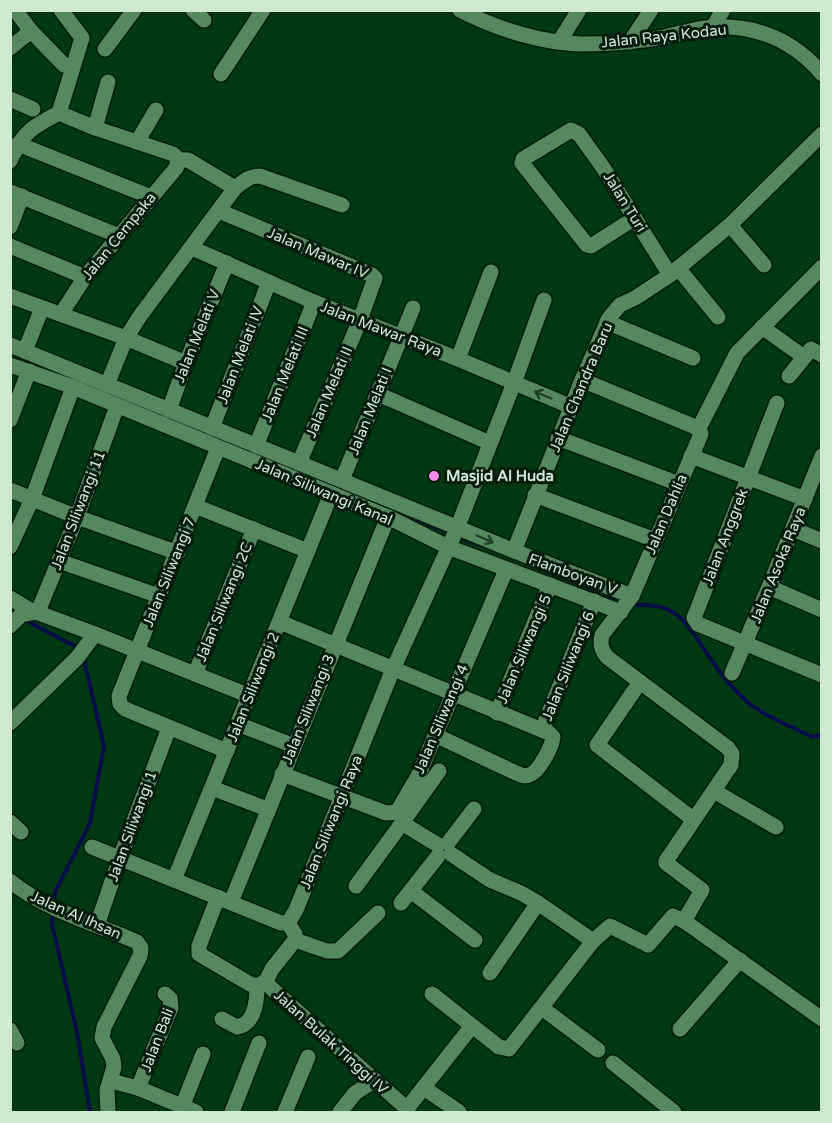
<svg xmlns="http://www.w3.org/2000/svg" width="832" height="1123" viewBox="0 0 832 1123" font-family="'Varela Round',sans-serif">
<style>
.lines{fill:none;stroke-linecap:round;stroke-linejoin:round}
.stream{stroke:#080d4a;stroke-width:4}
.minor-casing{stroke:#031c09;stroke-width:18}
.minor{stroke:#55885f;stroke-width:15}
.oneway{stroke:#224128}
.poi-dot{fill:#f589ee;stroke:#061b0b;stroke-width:2}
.labels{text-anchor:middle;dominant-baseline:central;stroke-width:6;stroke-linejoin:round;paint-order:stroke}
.street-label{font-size:15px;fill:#cee9d2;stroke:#061b0b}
.poi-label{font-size:15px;font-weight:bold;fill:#cee9d2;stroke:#061b0b;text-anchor:start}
</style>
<rect width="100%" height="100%" fill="#003814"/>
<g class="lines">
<g class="stream">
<path d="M 45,368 L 452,534"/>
<path d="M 459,537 L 486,547"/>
<path d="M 560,576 L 622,601"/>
<path d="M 632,604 C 645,606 657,604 669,610 C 687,619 697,639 708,655 C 720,673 736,694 754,707 C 771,719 793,727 812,737 L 822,735"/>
<path d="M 23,619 L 80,649"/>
<path d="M 54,903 L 55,892 L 90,823 L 104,746 L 83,655"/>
<path d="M 53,913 L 52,924 L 77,1032 L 90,1112"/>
</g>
<defs>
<g id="minor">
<path d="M 15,10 L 31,31 L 64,65"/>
<path d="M 193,10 L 204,20"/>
<path d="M 460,10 C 497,29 541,43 582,44 C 610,44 637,42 664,37 C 680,34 697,28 713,27 C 757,25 794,41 822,74"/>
<path d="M 713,27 L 723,10"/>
<path d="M 559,42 L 579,10"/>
<path d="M 630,42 L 651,10"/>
<path d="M 10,48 L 31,31"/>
<path d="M 105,49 L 134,10"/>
<path d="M 221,74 L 263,10"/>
<path d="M 10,99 L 33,109"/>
<path d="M 59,113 L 95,128 L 173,154 L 179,160"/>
<path d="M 59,113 L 82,38 L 61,10"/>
<path d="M 95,128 L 108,82"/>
<path d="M 137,142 L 156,110"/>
<path d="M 18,144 L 151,197"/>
<path d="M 179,160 L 188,160 L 235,188"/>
<path d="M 10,161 C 23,132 32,127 59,113"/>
<path d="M 10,192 L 119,236"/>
<path d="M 219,211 L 372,275 L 375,278 L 360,320 L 299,463"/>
<path d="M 635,218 L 591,246 L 587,245 L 522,163 L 523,159 L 571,130 L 579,134 L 604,169 L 670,275"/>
<path d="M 730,225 L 764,265"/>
<path d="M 10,227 L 22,196"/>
<path d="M 10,246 L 85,277"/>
<path d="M 192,248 L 314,302 L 458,359 L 572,407"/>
<path d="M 678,268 L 718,317"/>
<path d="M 10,296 L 126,338 L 186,363"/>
<path d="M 61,314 L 85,277 L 176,168 L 179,160"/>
<path d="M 607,322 L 693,358"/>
<path d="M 762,327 L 804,357"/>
<path d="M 10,345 L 527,556 L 632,596"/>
<path d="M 25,351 L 42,308"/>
<path d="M 458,359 L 491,272"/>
<path d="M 10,365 L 73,387 L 388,517 L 448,547 L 621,612"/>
<path d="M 789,376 L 811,349 L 822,355"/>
<path d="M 582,380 L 693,426 L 700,431 L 701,434 L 632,596 L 602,635 C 600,645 601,649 607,657 L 728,748 L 732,754 L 731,765 L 666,861 L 666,863 L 702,890 L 684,921"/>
<path d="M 107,385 L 126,338 L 140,316 L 235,188 C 244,181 249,176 260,176 L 342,205"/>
<path d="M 378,394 L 490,443"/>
<path d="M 777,403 L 694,618 L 698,624 L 822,675"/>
<path d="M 169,410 L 186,363 L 227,263"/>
<path d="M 10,420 L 29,371"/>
<path d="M 212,428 L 269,282"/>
<path d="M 699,428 L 737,353 L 822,267"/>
<path d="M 558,438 L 679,484"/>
<path d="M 256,446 L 314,302"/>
<path d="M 218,448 L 119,696 L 120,704 L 125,709 L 227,751"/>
<path d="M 691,456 L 805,499"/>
<path d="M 342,480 L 413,308"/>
<path d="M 10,490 L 77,517 L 178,553"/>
<path d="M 535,495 L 655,540"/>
<path d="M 195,506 L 308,551"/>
<path d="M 793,529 L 822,541"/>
<path d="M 10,547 L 32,499 L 73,387"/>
<path d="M 514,551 L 582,380 L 609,318 L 620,305 L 635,298 L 670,275 L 730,225 L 822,134"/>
<path d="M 59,561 L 159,596"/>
<path d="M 769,587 L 822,610"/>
<path d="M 10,598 L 28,609 L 95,634 L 250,696"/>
<path d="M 280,622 L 549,733 L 553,737 C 552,747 539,772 529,775 C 524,777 519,774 514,772 L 435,735"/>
<path d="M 10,626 L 21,615 L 36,612 L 39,609 L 77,517 L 117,406"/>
<path d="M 732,673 L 769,587 L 822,456"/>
<path d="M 195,674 L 254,529"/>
<path d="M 640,682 L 597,745 L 694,820"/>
<path d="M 497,713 L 550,585"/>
<path d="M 10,723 L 77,658 L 95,634"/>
<path d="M 238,724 L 294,746"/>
<path d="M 542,730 L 594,601"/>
<path d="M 282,774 L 386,813 L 397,812 L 418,776 L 506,570"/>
<path d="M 212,788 L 267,809"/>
<path d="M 714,791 L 776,827"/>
<path d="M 10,822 L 21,832"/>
<path d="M 448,843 L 474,809"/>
<path d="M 438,845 L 402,823 L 439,771"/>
<path d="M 92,847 L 281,923 L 288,923"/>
<path d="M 451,854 L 490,880 L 521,893 L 538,903 L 593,941"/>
<path d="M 174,880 L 331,494"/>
<path d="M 10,881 C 47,911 94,923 137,942 L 141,948 L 140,956 L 104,1027 L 102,1038 L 113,1059 L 114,1067 L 107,1090 L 108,1112"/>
<path d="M 356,886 L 402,823"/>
<path d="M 411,891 L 475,940"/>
<path d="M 218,897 L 199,946 L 199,954 L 250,984 L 257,986 L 266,981 L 272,969 L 295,940 L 295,934 L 288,923"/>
<path d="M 231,902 L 388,517"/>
<path d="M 401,903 L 438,856"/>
<path d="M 288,923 L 296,910 L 393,669 L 456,531 L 514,383 L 544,300"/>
<path d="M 97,925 L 120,858 L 169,728"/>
<path d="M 295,940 L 327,951 L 338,951 L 378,913"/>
<path d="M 490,973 L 538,903"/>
<path d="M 266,981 L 269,986 L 405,1107 L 409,1106 L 472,1026"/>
<path d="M 432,994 L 499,1047 L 509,1049 L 593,941 L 610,926 L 648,945 L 673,916 L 684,921 L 822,1019"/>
<path d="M 542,1008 L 598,1050"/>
<path d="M 222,1019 L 237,1027 C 255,1024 257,1001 257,986"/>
<path d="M 680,1029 L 740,960"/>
<path d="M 10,1030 L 17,1043"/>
<path d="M 613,1063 L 674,1112"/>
<path d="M 111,1081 L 138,1088 L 196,1112"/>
<path d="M 138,1088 L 171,1008 L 170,998 L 165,994"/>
<path d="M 424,1088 L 459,1112"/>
<path d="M 182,1107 L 203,1054"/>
<path d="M 232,1112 L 259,1043"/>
<path d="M 285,1112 L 308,1057"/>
<path d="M 340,1112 L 355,1093 L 374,1081"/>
</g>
</defs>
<use href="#minor" class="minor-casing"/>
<use href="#minor" class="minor"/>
</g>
<defs><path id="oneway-shaft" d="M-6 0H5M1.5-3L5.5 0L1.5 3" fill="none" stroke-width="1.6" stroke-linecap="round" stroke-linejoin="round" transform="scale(1.5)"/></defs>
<g class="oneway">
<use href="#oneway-shaft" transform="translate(543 395) rotate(-157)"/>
<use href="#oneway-shaft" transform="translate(485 539) rotate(23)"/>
</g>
<circle class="poi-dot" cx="434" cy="476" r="6"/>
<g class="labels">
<g class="street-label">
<text transform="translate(664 36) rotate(-6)">Jalan Raya Kodau</text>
<text transform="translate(625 202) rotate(58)">Jalan Turi</text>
<text transform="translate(119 236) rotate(-51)">Jalan Cempaka</text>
<text transform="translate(318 253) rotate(23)">Jalan Mawar IV</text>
<text transform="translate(381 329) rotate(21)">Jalan Mawar Raya</text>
<text transform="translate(197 336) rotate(-68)">Jalan Melati V</text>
<text transform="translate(240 355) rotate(-69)">Jalan Melati IV</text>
<text transform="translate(285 374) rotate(-68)">Jalan Melati III</text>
<text transform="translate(581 387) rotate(-67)">Jalan Chandra Baru</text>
<text transform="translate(329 392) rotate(-67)">Jalan Melati II</text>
<text transform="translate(370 411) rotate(-68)">Jalan Melati I</text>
<text transform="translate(324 492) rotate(23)">Jalan Siliwangi Kanal</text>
<text transform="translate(78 510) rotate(-69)">Jalan Siliwangi 11</text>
<text transform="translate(666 514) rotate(-67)">Jalan Dahlia</text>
<text transform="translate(725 537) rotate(-69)">Jalan Anggrek</text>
<text transform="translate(778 565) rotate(-68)">Jalan Asoka Raya</text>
<text transform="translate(169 572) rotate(-68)">Jalan Siliwangi 7</text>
<text transform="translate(573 574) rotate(20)">Flamboyan V</text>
<text transform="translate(224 602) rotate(-68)">Jalan Siliwangi 2C</text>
<text transform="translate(524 649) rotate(-67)">Jalan Siliwangi 5</text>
<text transform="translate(568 666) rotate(-68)">Jalan Siliwangi 6</text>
<text transform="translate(253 687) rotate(-68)">Jalan Siliwangi 2</text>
<text transform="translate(308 709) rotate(-68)">Jalan Siliwangi 3</text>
<text transform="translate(441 719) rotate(-67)">Jalan Siliwangi 4</text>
<text transform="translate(331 822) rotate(-68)">Jalan Siliwangi Raya</text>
<text transform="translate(132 826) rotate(-70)">Jalan Siliwangi 1</text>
<text transform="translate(76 915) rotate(24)">Jalan Al Ihsan</text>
<text transform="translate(157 1040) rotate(-69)">Jalan Bali</text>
<text transform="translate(331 1042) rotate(42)">Jalan Bulak Tinggi IV</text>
</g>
<g class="poi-label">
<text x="446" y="476">Masjid Al Huda</text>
</g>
</g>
<rect width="832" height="1123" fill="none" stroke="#cee9d2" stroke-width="24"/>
</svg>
